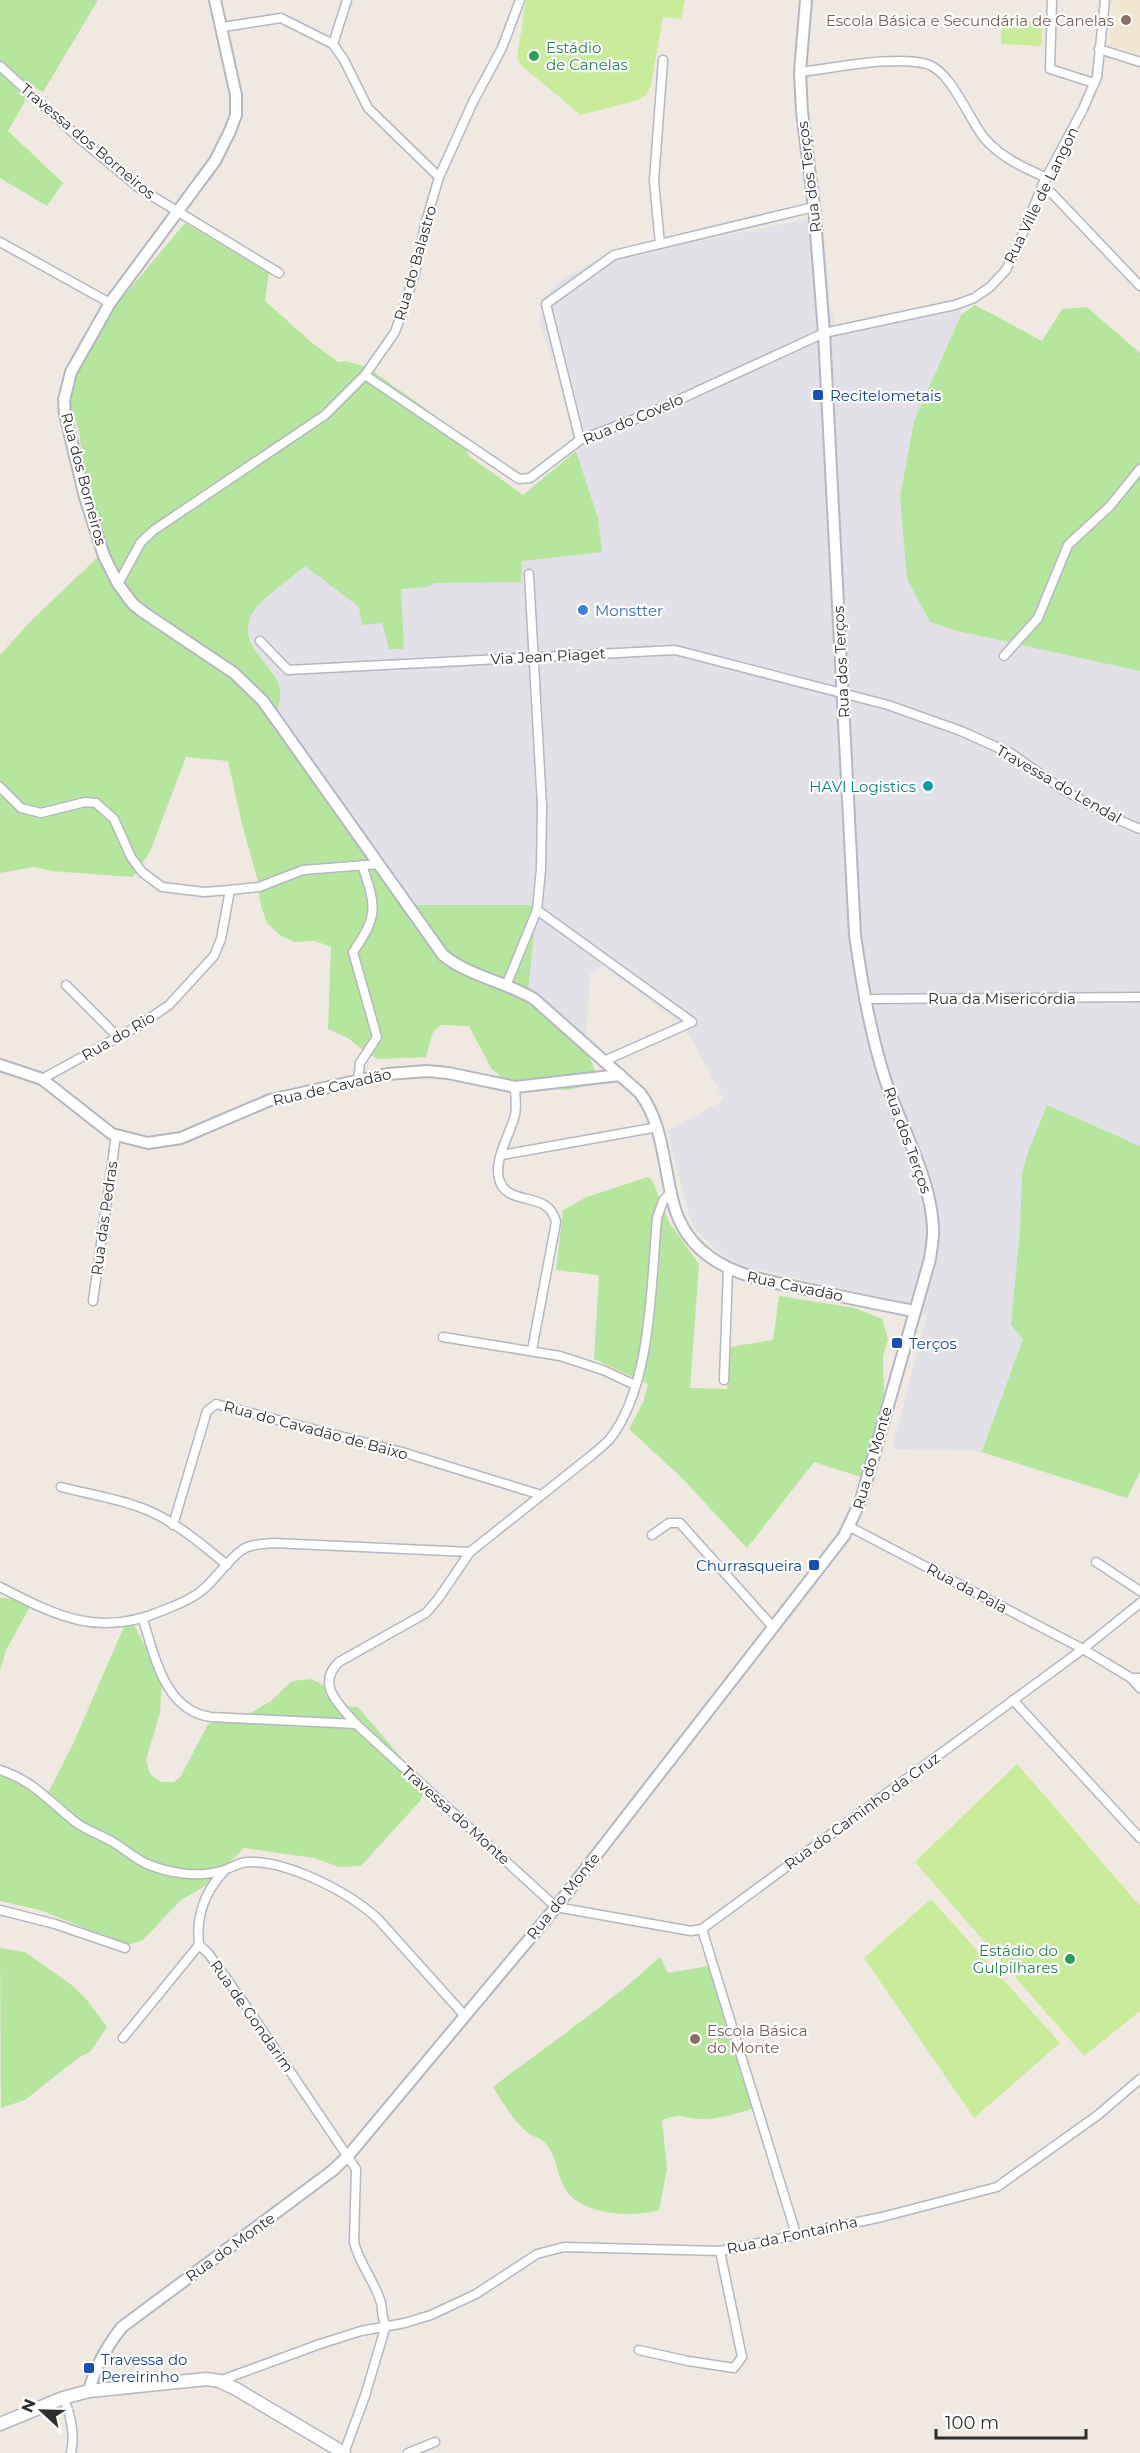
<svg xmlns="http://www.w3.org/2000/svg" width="1140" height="2453" viewBox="0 0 1140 2453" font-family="Montserrat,sans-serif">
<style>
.industrial{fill:#e3e1e8}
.education{fill:#f0e6d1}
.green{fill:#b6e59e}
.pitch{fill:#c9ec9a}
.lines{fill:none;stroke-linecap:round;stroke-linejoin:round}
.minor-casing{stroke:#b4b7c1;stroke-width:11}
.tertiary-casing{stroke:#b4b7c1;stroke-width:14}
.secondary-casing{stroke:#b4b7c1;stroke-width:15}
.minor{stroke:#fff;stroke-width:8}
.tertiary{stroke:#fff;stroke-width:10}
.secondary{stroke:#fff;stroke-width:12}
.education-dot{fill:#8d6e63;stroke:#fff;stroke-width:2}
.leisure-dot{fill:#2e9e5b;stroke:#fff;stroke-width:2}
.transit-dot{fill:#1a4fb4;stroke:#fff;stroke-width:2}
.shop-dot{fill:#3f7fe0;stroke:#fff;stroke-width:2}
.culture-dot{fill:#0f9aa8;stroke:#fff;stroke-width:2}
.labels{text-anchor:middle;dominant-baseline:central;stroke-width:4.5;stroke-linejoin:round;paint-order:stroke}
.education-label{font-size:15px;fill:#785e54;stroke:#fff;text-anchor:end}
.leisure-label{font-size:15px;fill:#27864d;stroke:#fff;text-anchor:start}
.street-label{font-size:15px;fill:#2e2e2e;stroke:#fff}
.transit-label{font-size:15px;fill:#164399;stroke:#fff;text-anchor:start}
.shop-label{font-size:15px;fill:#366cbe;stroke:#fff;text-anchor:start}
.culture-label{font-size:15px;fill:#0d838f;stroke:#fff;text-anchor:end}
</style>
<rect width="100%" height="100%" fill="#efe9e1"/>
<path class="industrial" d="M 822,216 L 830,307 L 839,337 L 844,333 L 960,310 L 961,315 L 914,421 L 900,497 L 907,579 L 930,622 L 957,631 L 1140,671 L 1140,1146 L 1047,1105 L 1027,1155 L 1022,1174 L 1020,1230 L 1023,1339 L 982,1451 L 892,1449 L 927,1315 L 894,1313 L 896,1301 L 743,1266 L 720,1253 L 696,1230 L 690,1218 L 667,1131 L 724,1100 L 689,1034 L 675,1019 L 603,966 L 590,974 L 586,1039 L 528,992 L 446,906 L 403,905 L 275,725 L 280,686 L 272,670 L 261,661 L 247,632 L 251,615 L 259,605 L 305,565 L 359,607 L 401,589 L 427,587 L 435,583 L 521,581 L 521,561 L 538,558 L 598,517 L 576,451 L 556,369 L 540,324 L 541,300 L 560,281 L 590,263 Z"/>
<path class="education" d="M 1114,0 L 1140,0 L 1140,55 L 1112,46 L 1109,40 Z"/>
<g class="green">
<path d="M 0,0 L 98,0 L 43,92 L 33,87 L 8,131 L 63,183 L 47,206 L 0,178 Z"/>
<path d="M 185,223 L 269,273 L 265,301 L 311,342 L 338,362 L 346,361 L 367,367 L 433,414 L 462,439 L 469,456 L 523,495 L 576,451 L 598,518 L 602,552 L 522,561 L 521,582 L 435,583 L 427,587 L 401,589 L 404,649 L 389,649 L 382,623 L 362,625 L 359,607 L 305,566 C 292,578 256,602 251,616 C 238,645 270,661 279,685 C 283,695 276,714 275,726 L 403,905 L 537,905 L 528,991 L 589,1054 L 595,1072 L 591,1085 L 568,1090 L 509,1084 L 491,1068 L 469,1026 L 441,1025 L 433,1032 L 426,1057 L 378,1059 L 365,1052 L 348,1038 L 328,1029 L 331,947 L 315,941 L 294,942 L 280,935 L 267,923 L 261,906 L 257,878 L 242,824 L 228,761 L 186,757 L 150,852 L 133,877 L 51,871 L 35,867 L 0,873 L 0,655 L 31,621 L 104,551 L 82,457 L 79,431 L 70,404 L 77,371 L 101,323 Z"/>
<path d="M 975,305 L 1042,341 L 1062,309 L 1087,307 L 1140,353 L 1140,671 L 957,631 L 930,622 L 907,579 L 900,497 L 914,421 L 961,315 Z"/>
<path d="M 1047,1105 L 1140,1146 L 1140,1472 L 1127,1498 L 978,1451 L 982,1451 L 1023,1339 L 1011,1325 L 1020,1230 L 1022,1174 L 1027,1155 Z"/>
<path d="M 648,1177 L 652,1180 L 669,1222 L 699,1264 L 690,1388 L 727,1389 L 730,1347 L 773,1340 L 779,1296 L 855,1308 L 882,1319 L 888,1339 L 883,1357 L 884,1393 L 869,1461 L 861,1477 L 814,1462 L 747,1548 L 682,1478 L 629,1429 L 644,1400 L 648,1384 L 594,1359 L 599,1275 L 556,1270 L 563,1210 L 587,1197 Z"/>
<path d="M 0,1598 L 32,1599 L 32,1603 L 6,1650 L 0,1671 Z"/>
<path d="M 129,1615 L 162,1679 L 160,1713 L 146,1760 L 150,1774 L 161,1782 L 174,1782 L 181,1776 L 208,1724 L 247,1715 L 271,1701 L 292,1681 L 312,1679 L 326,1687 L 338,1706 L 358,1707 L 426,1787 L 420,1801 L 361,1866 L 339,1867 L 314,1858 L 244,1848 L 229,1863 L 219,1878 L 181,1900 L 143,1940 L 127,1945 L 40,1910 L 0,1901 L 0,1767 L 49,1791 L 73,1744 Z"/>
<path d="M 0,1948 L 25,1952 L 73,1986 L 87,2000 L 107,2027 L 91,2051 L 78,2058 L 25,2100 L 1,2108 Z"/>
<path d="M 660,1957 L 668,1973 L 709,1966 L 754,2108 C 737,2114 718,2119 700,2119 C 680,2118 684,2112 662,2120 L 667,2169 L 659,2210 C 633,2218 586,2215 568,2193 C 556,2178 558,2156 545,2143 C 540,2137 531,2137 526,2131 C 512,2119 503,2103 493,2087 C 549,2044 608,2005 660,1957 Z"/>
</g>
<g class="pitch">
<path d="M 526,0 L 685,0 L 681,19 L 663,17 L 651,85 L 646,95 L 638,100 L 581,115 L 522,66 L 517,58 Z"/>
<path d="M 1002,20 L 1043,22 L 1041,46 L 1001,44 Z"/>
<path d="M 1017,1764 L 1140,1906 L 1140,2011 L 1084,2056 L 915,1862 Z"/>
<path d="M 931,1899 L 1060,2043 L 974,2118 L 864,1958 Z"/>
</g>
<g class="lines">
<defs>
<g id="minor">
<path d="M 1052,0 L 1050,69 L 1094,83"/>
<path d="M 223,27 L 281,18 L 333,44 L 344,60 L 368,108 L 439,177"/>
<path d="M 333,44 L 347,0"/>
<path d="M 1099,49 L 1140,62"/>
<path d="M 0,66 L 79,138 L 139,188 L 279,273"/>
<path d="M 800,72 C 836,68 894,55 927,64 C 952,72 969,120 985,139 C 1002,158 1024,168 1047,178"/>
<path d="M 1043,184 L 1140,286"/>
<path d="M 0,242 L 110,303"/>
<path d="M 660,244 L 654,181 L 663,60"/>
<path d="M 365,375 L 519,479 L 530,478 L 580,440 L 648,414 L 824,333 L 955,305 L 974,298 L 990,287 L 1006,270 L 1020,240 L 1043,184 L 1083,109 L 1097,77 L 1105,0"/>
<path d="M 580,440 L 546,304 L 614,255 L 814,207"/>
<path d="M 118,584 L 141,542 L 154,530 L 325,415 L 365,375 L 395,332 L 415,274 L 425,225 L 439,177 L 473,102 L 502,48 L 520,0"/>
<path d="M 260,641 L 288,670 L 675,650 L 888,705 L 961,731 L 1012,754 L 1062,789 L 1112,817 L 1140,829"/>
<path d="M 1004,656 L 1038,618 L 1068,545 L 1110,506 L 1140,469"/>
<path d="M 0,787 L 21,808 L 41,813 L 85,802 L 96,803 L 114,819 L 131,857 L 142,872 L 162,887 L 204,892 L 230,890 L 259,887 L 303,870 L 379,864"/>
<path d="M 537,910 L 692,1022 L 604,1061"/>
<path d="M 66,985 L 118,1037"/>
<path d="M 506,986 L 537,910 L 541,869 L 542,806 L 529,574"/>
<path d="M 864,999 L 1140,997"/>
<path d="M 42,1079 L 140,1025 L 169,1005 L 214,956 L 221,939 L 230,890"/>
<path d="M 358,1081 L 360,1063 L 377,1037 L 353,952 C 379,915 376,906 362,865"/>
<path d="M 515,1087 C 515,1096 517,1106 515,1115 C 510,1135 492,1162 500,1182 C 510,1207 549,1190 556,1222 L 532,1350"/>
<path d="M 502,1155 L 658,1127"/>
<path d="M 670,1193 L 663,1201 L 657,1218 C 651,1283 652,1387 609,1440 C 604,1445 598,1450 592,1455 L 470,1552 L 438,1599 L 426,1613 L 339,1662 C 315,1685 340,1705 356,1724 L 556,1907 L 691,1931 L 702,1929 L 1083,1649 L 1140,1603"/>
<path d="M 93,1301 L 116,1135"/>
<path d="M 443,1337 L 560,1356 L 603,1370 L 635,1385"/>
<path d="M 724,1380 L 728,1269"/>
<path d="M 61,1487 C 88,1494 116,1498 142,1508 C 174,1520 201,1544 227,1565"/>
<path d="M 173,1525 L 207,1411 L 216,1404 L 402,1452 L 541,1495"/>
<path d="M 850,1527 L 1083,1649 L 1131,1678 L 1140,1678"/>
<path d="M 652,1535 L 669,1523 L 680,1523 L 773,1627"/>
<path d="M 1096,1562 L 1140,1591"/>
<path d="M 0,1587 C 58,1617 100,1638 164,1610 C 176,1605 190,1600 200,1592 C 216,1580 226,1561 242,1550 C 250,1544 264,1544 273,1543 L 470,1552"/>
<path d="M 143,1620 C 155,1657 165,1711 211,1717 L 356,1724"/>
<path d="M 1131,1678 L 1140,1688"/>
<path d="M 1013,1700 L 1140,1838"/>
<path d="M 0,1770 C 32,1780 49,1801 74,1821 C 85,1830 99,1834 111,1841 C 122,1847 133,1857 145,1863 C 167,1873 198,1878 221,1871 C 230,1869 237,1863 247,1862 C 287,1860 349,1892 378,1919 L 464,2015"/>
<path d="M 224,1871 C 204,1893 196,1916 199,1945 L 208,1953 L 246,2006 L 356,2169 L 354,2242 C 359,2264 375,2281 381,2303 C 383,2311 381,2317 386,2325 L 365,2396 L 344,2453"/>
<path d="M 0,1910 L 55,1924 L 125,1948"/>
<path d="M 702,1929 L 796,2234"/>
<path d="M 123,2038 L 199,1945"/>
<path d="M 639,2350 L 688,2361 L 734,2368 L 742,2357 L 720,2251"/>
<path d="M 219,2381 L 320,2344 L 361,2331 L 405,2323 L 431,2315 L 476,2294 L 537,2254 L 564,2247 L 720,2251 L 882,2217 L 997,2187 L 1098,2115 L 1140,2079"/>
<path d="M 63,2398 C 71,2414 75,2435 71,2453"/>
<path d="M 408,2453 L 435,2442"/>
</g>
<g id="tertiary">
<path d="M 215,0 L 236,95 L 236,115 L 230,131 L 215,161 L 110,303 L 71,372 L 64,400 L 65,414 L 85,497 L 104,556 L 118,584 L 133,604 L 143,612 L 234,673 L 263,701 L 443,955 C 470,977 505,981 534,999 L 640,1093 C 665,1127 663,1170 675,1209 C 695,1272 761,1280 816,1291 C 849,1298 882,1305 914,1311"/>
<path d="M 0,1065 L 42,1079 L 112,1134 L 148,1143 L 181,1138 L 270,1100 L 388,1074 L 427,1071 L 448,1073 L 515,1087 L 620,1075"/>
<path d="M 89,2391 C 95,2367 107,2346 122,2327 L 332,2171 L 348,2156 L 556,1907 L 844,1536 L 861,1500 L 930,1259 C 931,1249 934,1238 933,1227 C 930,1175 901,1128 885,1079 C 870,1032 862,984 855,935 L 824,333 L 814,207 L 802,112 L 800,72 L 806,0"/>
</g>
<path id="secondary" d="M 0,2424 L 63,2398 L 89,2391 L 207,2379 L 219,2381 L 236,2389 L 344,2453"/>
</defs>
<use href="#minor" class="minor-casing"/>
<use href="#tertiary" class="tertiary-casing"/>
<use href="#secondary" class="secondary-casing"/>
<use href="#minor" class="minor"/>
<use href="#tertiary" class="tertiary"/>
<use href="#secondary" class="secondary"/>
</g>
<g class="education-dot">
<circle cx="1126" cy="20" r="6"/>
<circle cx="695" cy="2039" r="6"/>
</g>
<g class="leisure-dot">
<circle cx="534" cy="56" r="6"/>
<circle cx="1070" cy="1959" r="6"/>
</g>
<g class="transit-dot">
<rect x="812" y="389" width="12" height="12" rx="3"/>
<rect x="891" y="1337" width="12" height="12" rx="3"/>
<rect x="808" y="1559" width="12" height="12" rx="3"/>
<rect x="83" y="2362" width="12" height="12" rx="3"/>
</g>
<circle class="shop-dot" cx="583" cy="610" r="6"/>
<circle class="culture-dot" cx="928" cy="786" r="6"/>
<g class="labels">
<g class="education-label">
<text x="1114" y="20">Escola Básica e Secundária de Canelas</text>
<text x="707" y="2030" text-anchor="start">Escola Básica<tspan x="707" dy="17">do Monte</tspan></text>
</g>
<g class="leisure-label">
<text x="546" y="47">Estádio<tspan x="546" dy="17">de Canelas</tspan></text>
<text x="1058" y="1950" text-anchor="end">Estádio do<tspan x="1058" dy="17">Gulpilhares</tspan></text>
</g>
<g class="street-label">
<text transform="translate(88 141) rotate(40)">Travessa dos Borneiros</text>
<text transform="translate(809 177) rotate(-97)">Rua dos Terços</text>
<text transform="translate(1041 195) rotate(-64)">Rua Ville de Langon</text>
<text transform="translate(415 263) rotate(-74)">Rua do Balastro</text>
<text transform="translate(633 419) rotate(-23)">Rua do Covelo</text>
<text transform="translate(84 479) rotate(75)">Rua dos Borneiros</text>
<text transform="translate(548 656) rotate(-3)">Via Jean Piaget</text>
<text transform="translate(841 662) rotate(-93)">Rua dos Terços</text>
<text transform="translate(1059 784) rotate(30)">Travessa do Lendal</text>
<text x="1002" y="998">Rua da Misericórdia</text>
<text transform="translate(118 1036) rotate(-30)">Rua do Rio</text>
<text transform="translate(332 1087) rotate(-13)">Rua de Cavadão</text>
<text transform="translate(908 1140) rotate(70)">Rua dos Terços</text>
<text transform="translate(104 1218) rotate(-82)">Rua das Pedras</text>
<text transform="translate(795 1286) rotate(12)">Rua Cavadão</text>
<text transform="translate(316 1430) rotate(15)">Rua do Cavadão de Baixo</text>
<text transform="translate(872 1458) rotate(-74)">Rua do Monte</text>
<text transform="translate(967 1588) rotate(28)">Rua da Pala</text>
<text transform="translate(862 1811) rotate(-36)">Rua do Caminho da Cruz</text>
<text transform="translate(456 1815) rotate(42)">Travessa do Monte</text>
<text transform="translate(563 1896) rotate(-51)">Rua do Monte</text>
<text transform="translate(252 2016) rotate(55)">Rua de Gondarim</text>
<text transform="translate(792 2235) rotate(-12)">Rua da Fontaínha</text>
<text transform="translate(230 2247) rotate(-36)">Rua do Monte</text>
</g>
<g class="transit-label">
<text x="830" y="395">Recitelometais</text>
<text x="909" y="1343">Terços</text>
<text x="802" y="1565" text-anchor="end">Churrasqueira</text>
<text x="101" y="2359">Travessa do<tspan x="101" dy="17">Pereirinho</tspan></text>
</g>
<g class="shop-label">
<text x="595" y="610">Monstter</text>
</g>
<g class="culture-label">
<text x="916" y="786">HAVI Logistics</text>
</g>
</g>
<g transform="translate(42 2411) rotate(292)" stroke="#ffffff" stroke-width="4.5" paint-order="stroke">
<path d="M0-4.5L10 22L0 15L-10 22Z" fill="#2e2e2e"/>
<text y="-9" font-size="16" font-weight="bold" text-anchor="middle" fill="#2e2e2e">N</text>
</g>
<path d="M936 2429v9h150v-9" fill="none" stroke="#2e2e2e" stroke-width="3"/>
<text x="945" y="2429" font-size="18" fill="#2e2e2e" stroke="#ffffff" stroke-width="4.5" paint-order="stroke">100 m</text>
</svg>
